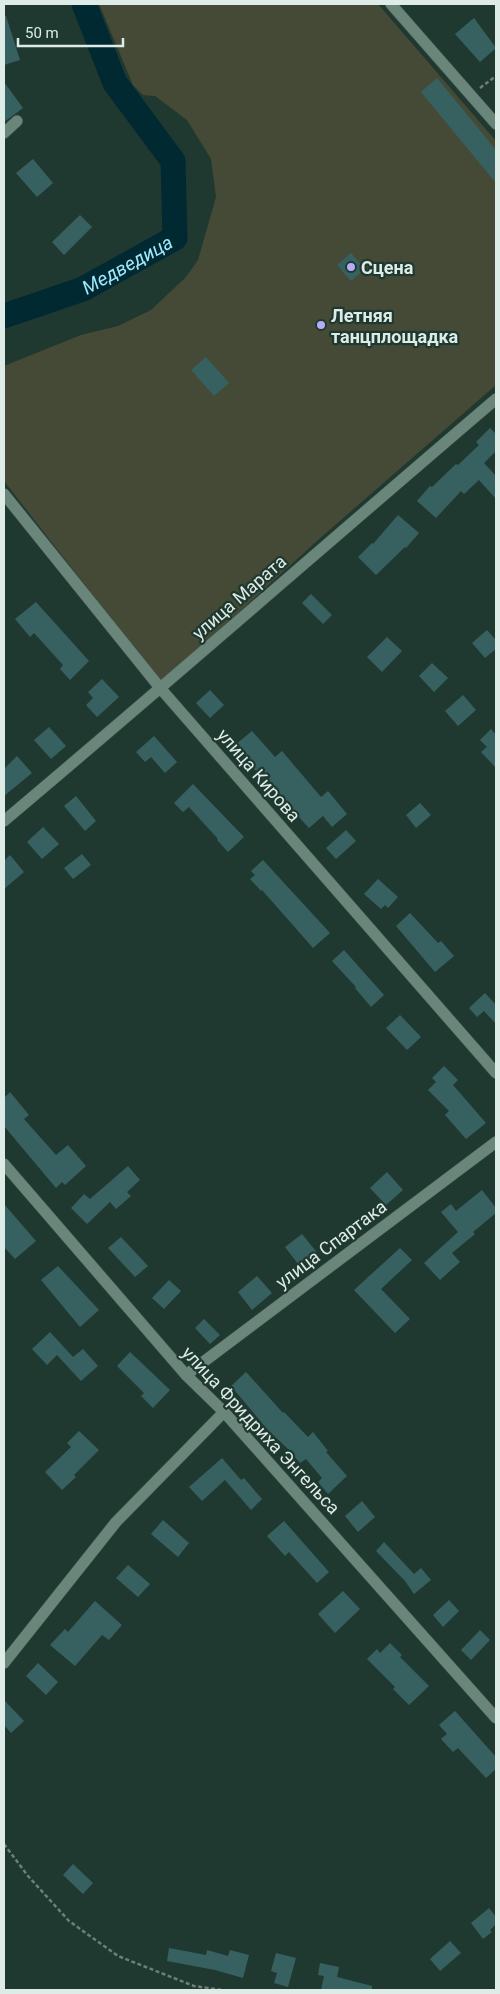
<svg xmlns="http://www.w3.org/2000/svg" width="500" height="1994" viewBox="0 0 500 1994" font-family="Roboto,sans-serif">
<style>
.green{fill:#444a36}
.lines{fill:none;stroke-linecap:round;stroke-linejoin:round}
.river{stroke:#002932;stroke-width:25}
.building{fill:#376160}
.minor-casing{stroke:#3f554e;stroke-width:12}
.path{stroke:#6a7f77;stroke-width:2.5;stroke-dasharray:4 2.5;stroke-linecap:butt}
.minor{stroke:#6a857a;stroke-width:11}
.poi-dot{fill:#b6acf8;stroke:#203930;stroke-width:2}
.labels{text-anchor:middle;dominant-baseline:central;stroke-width:4.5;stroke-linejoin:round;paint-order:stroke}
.poi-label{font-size:18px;font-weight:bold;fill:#ddece6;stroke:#203930;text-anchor:start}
.street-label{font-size:18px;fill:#ddece6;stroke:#203930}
.water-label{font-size:19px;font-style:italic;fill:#a0e9fe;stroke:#203930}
</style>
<rect width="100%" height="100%" fill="#203930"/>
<path class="green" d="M 99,4 L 378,4 L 496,141 L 496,385 L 318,540 L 161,683 L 4,481 L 4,366 L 81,335 L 118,326 L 151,310 L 186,277 L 198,260 L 216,197 L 211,159 L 187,120 L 155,96 L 143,95 L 133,85 Z"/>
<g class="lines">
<path class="river" id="s1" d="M 4,316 L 83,289 L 175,238 L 173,161 L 115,83 L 84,4"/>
</g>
<g class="building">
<path d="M 4,16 L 6,16 L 20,60 L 4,65 Z"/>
<path d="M 474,18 L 496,48 L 480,62 L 455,34 Z"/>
<path d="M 437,78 L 496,150 L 496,183 L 421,92 Z"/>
<path d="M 4,82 L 23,108 L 4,122 Z"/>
<path d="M 33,159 L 53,183 L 37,197 L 16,173 Z"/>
<path d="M 80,215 L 92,227 L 64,255 L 52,242 Z"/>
<path d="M 351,253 L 365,269 L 351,281 L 337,265 Z"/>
<path d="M 206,357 L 229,383 L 214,396 L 191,370 Z"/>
<path d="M 490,428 L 496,434 L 496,451 L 484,463 L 496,476 L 496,499 L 479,480 L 464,494 L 461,491 L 436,518 L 417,501 L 430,486 L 432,487 L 456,464 L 458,465 L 479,445 L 476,442 Z"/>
<path d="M 398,515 L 419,533 L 406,548 L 405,547 L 376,575 L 358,557 L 372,543 L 373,544 Z"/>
<path d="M 311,594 L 332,615 L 323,624 L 302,603 Z"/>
<path d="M 36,602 L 89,661 L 70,680 L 60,669 L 63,665 L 34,633 L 30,637 L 15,619 Z"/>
<path d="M 487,630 L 496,640 L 496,649 L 485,658 L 472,643 Z"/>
<path d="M 387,637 L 402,651 L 382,672 L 367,657 Z"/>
<path d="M 432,663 L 448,678 L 434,692 L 419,676 Z"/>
<path d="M 102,679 L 119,697 L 97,717 L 86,705 L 93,698 L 88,692 Z"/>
<path d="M 210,690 L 224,705 L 210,718 L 196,703 Z"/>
<path d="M 463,695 L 476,710 L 458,726 L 445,711 Z"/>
<path d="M 49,727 L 66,746 L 51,759 L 34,740 Z"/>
<path d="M 491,729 L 496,735 L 496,768 L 481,752 L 487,747 L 480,740 Z"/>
<path d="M 252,731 L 275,757 L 282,751 L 321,797 L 328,791 L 347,814 L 332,827 L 323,816 L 309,828 L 254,769 L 235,745 Z"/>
<path d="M 154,736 L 177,762 L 165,773 L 151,757 L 145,762 L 136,752 Z"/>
<path d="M 17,756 L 32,773 L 4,796 L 4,769 Z"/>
<path d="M 193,784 L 244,837 L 228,852 L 217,840 L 218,839 L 189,807 L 183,812 L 174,803 Z"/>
<path d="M 76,796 L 96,821 L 85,831 L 64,806 Z"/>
<path d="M 420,803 L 431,815 L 416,828 L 406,815 Z"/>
<path d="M 43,827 L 59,844 L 42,859 L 27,842 Z"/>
<path d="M 346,830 L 356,841 L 336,859 L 326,848 Z"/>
<path d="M 82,854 L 91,865 L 73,879 L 64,868 Z"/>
<path d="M 10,855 L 24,872 L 4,889 L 4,861 Z"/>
<path d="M 263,860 L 330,933 L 313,948 L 262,890 L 261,891 L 250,879 L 255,875 L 251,871 Z"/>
<path d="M 378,879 L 398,897 L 388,908 L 385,905 L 381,909 L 364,894 Z"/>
<path d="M 410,913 L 438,943 L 441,941 L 454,956 L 435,972 L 396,926 Z"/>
<path d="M 344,950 L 384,995 L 371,1007 L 355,988 L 356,987 L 332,961 Z"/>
<path d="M 485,993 L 496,1005 L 496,1024 L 484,1011 L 477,1017 L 469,1008 Z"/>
<path d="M 400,1015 L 421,1037 L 407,1050 L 386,1028 Z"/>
<path d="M 444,1066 L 458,1080 L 453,1085 L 486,1123 L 466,1139 L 445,1115 L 449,1111 L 428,1090 L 436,1082 L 432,1078 Z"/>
<path d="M 10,1092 L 29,1115 L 24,1119 L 56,1155 L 68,1145 L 86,1166 L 65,1185 L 62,1182 L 56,1188 L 4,1126 L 4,1098 Z"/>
<path d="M 128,1166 L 140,1180 L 127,1192 L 131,1196 L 116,1209 L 110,1202 L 87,1224 L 71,1208 L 84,1194 L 90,1199 Z"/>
<path d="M 387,1172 L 403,1190 L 386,1205 L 370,1188 Z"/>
<path d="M 482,1190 L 496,1208 L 496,1213 L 473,1232 L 475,1234 L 452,1253 L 460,1262 L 440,1280 L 424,1263 L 458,1232 L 441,1212 L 451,1204 L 456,1211 Z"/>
<path d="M 4,1204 L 36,1241 L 15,1259 L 4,1247 Z"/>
<path d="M 302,1234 L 319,1255 L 302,1269 L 285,1247 Z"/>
<path d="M 121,1237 L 148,1266 L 135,1277 L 108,1248 Z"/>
<path d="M 400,1248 L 412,1260 L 381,1289 L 410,1319 L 395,1333 L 354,1290 Z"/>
<path d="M 58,1266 L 99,1310 L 80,1327 L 41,1280 Z"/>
<path d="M 257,1276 L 272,1293 L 252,1310 L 238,1292 Z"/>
<path d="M 169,1280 L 181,1291 L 164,1309 L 152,1298 Z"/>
<path d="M 204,1319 L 220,1335 L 210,1344 L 195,1328 Z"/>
<path d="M 50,1332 L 73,1357 L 83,1349 L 98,1366 L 81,1381 L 57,1355 L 47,1365 L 32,1349 Z"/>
<path d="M 130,1352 L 170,1390 L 153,1408 L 141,1396 L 144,1393 L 117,1366 Z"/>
<path d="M 246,1372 L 283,1413 L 284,1412 L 308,1437 L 313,1432 L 328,1451 L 326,1452 L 347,1476 L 328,1494 L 318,1482 L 322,1478 L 306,1459 L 300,1463 L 288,1449 L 267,1429 L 231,1386 Z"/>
<path d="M 79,1431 L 99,1450 L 74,1475 L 76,1477 L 62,1490 L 45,1472 L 71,1447 L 67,1443 Z"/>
<path d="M 222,1458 L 241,1480 L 244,1478 L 262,1499 L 251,1510 L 225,1480 L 202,1501 L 189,1487 Z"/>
<path d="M 362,1501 L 375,1517 L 358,1532 L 345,1516 Z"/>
<path d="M 163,1520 L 189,1543 L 178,1557 L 151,1534 Z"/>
<path d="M 284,1521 L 329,1572 L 317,1583 L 289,1552 L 285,1556 L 267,1536 Z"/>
<path d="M 384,1542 L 414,1574 L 421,1568 L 431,1580 L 414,1594 L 405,1581 L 376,1551 Z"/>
<path d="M 128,1565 L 150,1584 L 138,1597 L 116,1578 Z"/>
<path d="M 343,1591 L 360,1609 L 335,1633 L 318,1614 Z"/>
<path d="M 449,1600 L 459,1611 L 443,1627 L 433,1615 Z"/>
<path d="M 95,1601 L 122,1625 L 109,1640 L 102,1635 L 75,1666 L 50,1645 L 65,1629 L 68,1632 Z"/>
<path d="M 480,1630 L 490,1640 L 471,1660 L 461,1650 Z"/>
<path d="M 390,1643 L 402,1655 L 400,1657 L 429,1686 L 409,1705 L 393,1689 L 395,1687 L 367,1659 L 377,1649 L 380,1653 Z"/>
<path d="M 38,1663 L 58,1682 L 46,1695 L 26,1676 Z"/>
<path d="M 4,1700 L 24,1721 L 11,1733 L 4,1725 Z"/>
<path d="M 455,1711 L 496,1757 L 496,1769 L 486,1778 L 458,1748 L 453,1752 L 441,1739 L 447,1734 L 439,1725 Z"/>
<path d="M 73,1864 L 93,1883 L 83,1894 L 63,1875 Z"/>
<path d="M 489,1908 L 496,1917 L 496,1924 L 490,1930 L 492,1932 L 483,1939 L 471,1923 Z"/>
<path d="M 450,1941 L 461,1953 L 440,1971 L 430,1959 Z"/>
<path d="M 169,1948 L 206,1955 L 207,1950 L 228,1956 L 230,1950 L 249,1955 L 243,1978 L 215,1970 L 167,1961 Z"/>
<path d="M 276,1953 L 296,1958 L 288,1987 L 274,1983 L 277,1973 L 271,1971 Z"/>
<path d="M 320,1963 L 339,1967 L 337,1977 L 372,1986 L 372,1990 L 321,1990 L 324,1976 L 318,1975 Z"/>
</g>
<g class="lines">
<defs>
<g id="minor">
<path d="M 391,4 L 496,124"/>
<path d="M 4,133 L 17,121"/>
<path d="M 4,494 L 161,689 L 496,1073"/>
<path d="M 4,821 C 169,682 332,539 496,399"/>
<path d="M 4,1164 L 186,1375 L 224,1412 L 496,1718"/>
<path d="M 186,1375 L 496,1142"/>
<path d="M 4,1663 L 116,1522 L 224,1412"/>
</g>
</defs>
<use href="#minor" class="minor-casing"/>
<g class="path">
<path d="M 480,88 L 496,76"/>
<path d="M 4,1844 L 28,1876 L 69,1921 L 118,1956 L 194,1986 L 222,1990"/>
</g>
<use href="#minor" class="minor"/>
</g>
<g class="poi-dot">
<circle cx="351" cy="267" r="5"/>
<circle cx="321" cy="325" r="5"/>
</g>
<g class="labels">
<g class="poi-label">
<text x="361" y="267">Сцена</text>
<text x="331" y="315">Летняя<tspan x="331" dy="21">танцплощадка</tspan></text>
</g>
<g class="street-label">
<text transform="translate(239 597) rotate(-41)">улица Марата</text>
<text transform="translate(259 775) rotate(49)">улица Кирова</text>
<text transform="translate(331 1244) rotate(-37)">улица Спартака</text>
<text transform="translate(261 1430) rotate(47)">улица Фридриха Энгельса</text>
</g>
<g class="water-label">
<text stroke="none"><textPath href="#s1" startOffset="134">Медведица</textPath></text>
</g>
</g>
<rect width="500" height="1994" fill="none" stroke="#ddece6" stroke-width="10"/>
<path d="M18 38v8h105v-8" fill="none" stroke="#ddece6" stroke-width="2.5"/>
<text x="25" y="38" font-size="15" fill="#ddece6" stroke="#203930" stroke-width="4" paint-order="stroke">50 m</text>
</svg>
